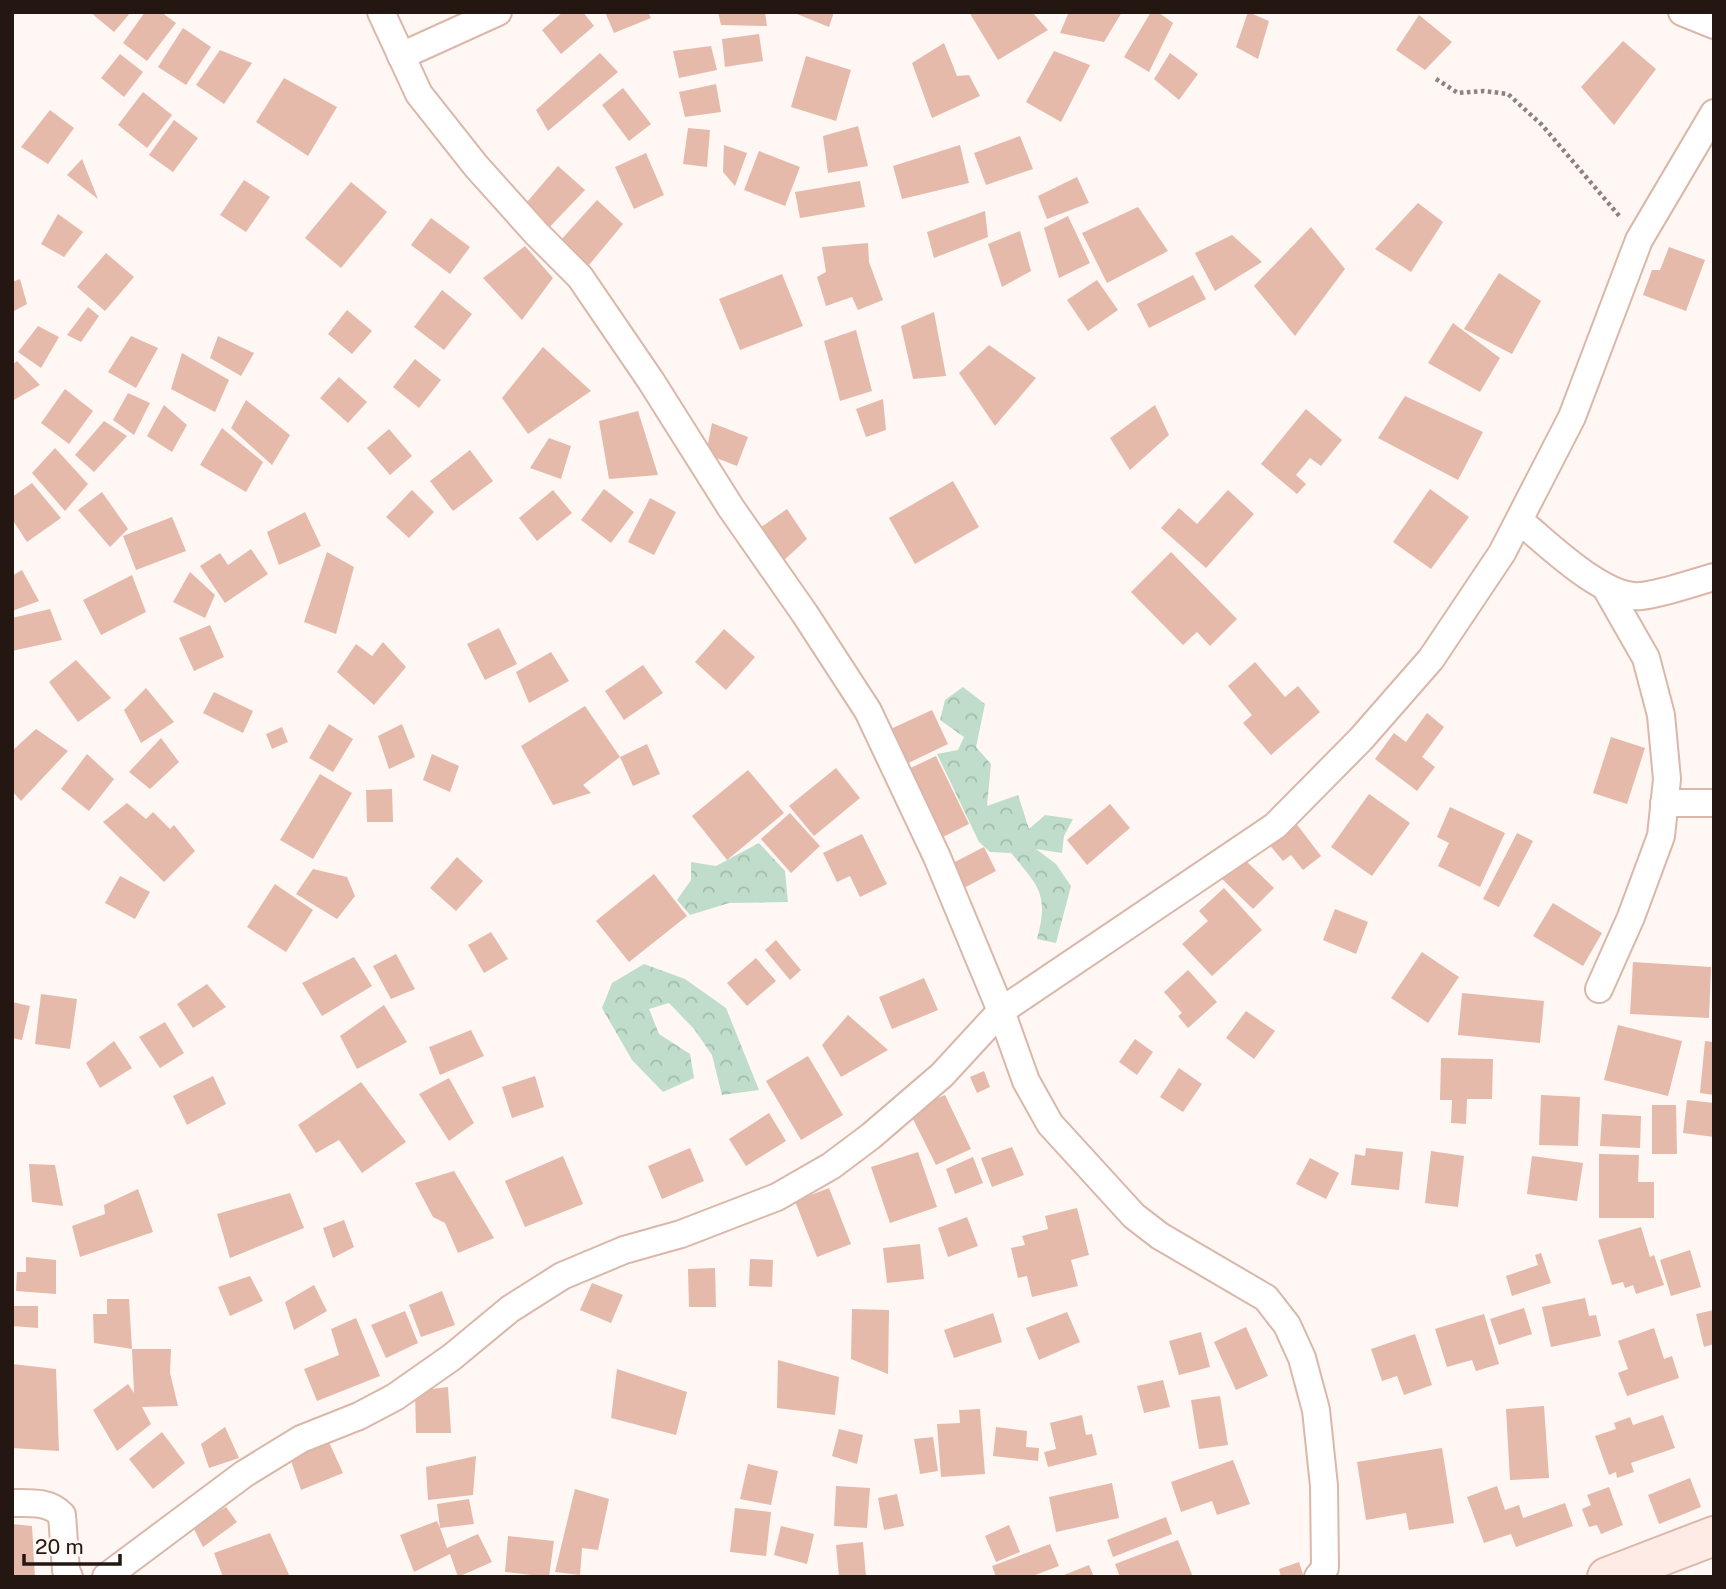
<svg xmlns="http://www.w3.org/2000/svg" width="1726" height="1589" viewBox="0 0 1726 1589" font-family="'Public Sans',sans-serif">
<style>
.forest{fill:url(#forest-crowns)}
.building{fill:#e5baab}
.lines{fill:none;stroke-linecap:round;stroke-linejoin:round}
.minor-casing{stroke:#dbb7a9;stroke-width:30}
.secondary-casing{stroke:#dbb7a9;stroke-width:42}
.path{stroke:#8c827e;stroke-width:4.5;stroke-dasharray:3.5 3.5;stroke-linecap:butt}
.minor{stroke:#fff;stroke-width:26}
.secondary{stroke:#ffebe5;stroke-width:38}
</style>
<defs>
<pattern id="forest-crowns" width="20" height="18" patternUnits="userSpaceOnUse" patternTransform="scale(1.75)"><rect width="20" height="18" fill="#c0dcca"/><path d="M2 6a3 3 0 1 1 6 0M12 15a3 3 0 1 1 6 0" fill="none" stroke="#a5bcac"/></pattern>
</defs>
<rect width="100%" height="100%" fill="#fff7f4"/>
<g class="forest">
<path d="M 963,687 L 985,704 L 976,747 L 991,764 L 987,806 L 1018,795 L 1029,829 L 1045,815 L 1073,819 L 1064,836 L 1062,853 L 1036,849 L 1056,864 L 1071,886 L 1056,943 L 1037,939 C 1049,894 1039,887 1011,853 L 990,852 L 979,842 L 937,754 L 958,750 L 964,737 L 940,720 L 945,700 Z"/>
<path d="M 759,843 L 785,871 L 788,902 L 729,903 L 690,915 L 677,900 L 691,880 L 691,862 L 716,866 Z"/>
<path d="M 644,964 L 685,979 L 726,1008 L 759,1090 L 722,1095 L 712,1055 L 694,1029 L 669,1003 L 649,1009 L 659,1034 L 690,1054 L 694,1078 L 663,1092 L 632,1060 L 602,1008 L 612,983 Z"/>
</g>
<g class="building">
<path d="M 90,12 L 131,12 L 114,32 Z"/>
<path d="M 145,12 L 161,12 L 176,23 L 147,61 L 123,43 Z"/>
<path d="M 563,12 L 583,12 L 594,26 L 561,54 L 542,30 Z"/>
<path d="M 605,12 L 648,12 L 651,18 L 614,33 Z"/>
<path d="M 718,12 L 765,12 L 767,26 L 721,25 Z"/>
<path d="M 792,12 L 834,12 L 829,27 Z"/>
<path d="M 969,12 L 1032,12 L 1048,30 L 998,60 Z"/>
<path d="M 1069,12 L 1122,12 L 1104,42 L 1060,33 Z"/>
<path d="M 1151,12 L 1158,12 L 1173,23 L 1149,72 L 1124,57 Z"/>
<path d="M 1248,12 L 1269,21 L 1258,59 L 1236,47 Z"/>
<path d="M 1419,15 L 1452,42 L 1425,70 L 1396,50 Z"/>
<path d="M 183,28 L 211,47 L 186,85 L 158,67 Z"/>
<path d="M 759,34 L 763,61 L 725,67 L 722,39 Z"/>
<path d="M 1623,41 L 1656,69 L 1614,125 L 1581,87 Z"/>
<path d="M 944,43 L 957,76 L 969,75 L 980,96 L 932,118 L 912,63 Z"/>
<path d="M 711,46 L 717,70 L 679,78 L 673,51 Z"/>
<path d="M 220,50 L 252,63 L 224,104 L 196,85 Z"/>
<path d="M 1054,51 L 1090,65 L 1061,122 L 1026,102 Z"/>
<path d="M 600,53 L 618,72 L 548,131 L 536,110 Z"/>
<path d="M 1170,53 L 1198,74 L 1179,100 L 1154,79 Z"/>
<path d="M 120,54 L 143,72 L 124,97 L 101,78 Z"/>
<path d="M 806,56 L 851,70 L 836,121 L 791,107 Z"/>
<path d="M 284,78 L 337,107 L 308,156 L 256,122 Z"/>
<path d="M 716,84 L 721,112 L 685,117 L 679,92 Z"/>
<path d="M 623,88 L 651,124 L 629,141 L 602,105 Z"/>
<path d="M 143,92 L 172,115 L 147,148 L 118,125 Z"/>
<path d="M 50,110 L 74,128 L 48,164 L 21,147 Z"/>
<path d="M 174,120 L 198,138 L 173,172 L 149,155 Z"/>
<path d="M 858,126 L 868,166 L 828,173 L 823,136 Z"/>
<path d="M 688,128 L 710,130 L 707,167 L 683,164 Z"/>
<path d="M 1020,136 L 1033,169 L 986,185 L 974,153 Z"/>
<path d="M 724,145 L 747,153 L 735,186 L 723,172 Z"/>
<path d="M 960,145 L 969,183 L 902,199 L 893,166 Z"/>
<path d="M 759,151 L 800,167 L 785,206 L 744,190 Z"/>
<path d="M 646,153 L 664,195 L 634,209 L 615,167 Z"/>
<path d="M 82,159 L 98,199 L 67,175 Z"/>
<path d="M 558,166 L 585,190 L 543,234 L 521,209 Z"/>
<path d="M 1077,177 L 1089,203 L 1047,219 L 1038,196 Z"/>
<path d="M 244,180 L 270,197 L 246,232 L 220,215 Z"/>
<path d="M 860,181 L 865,207 L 800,218 L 795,192 Z"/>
<path d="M 351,182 L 387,212 L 341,268 L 305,238 Z"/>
<path d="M 597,200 L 623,224 L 589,265 L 560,241 Z"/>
<path d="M 1418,203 L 1443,222 L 1411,272 L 1375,249 Z"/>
<path d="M 1138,207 L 1168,251 L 1107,283 L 1082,233 Z"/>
<path d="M 985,211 L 988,237 L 934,258 L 927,232 Z"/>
<path d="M 58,214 L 83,232 L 64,257 L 41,244 Z"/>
<path d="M 1068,216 L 1090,263 L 1059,278 L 1044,228 Z"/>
<path d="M 431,218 L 470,247 L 450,274 L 411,245 Z"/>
<path d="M 1311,227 L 1345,269 L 1295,336 L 1254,286 Z"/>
<path d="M 1020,231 L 1031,271 L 1002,287 L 988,244 Z"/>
<path d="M 1232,235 L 1262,262 L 1215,291 L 1195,253 Z"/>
<path d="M 868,243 L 869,262 L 883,300 L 858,310 L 852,297 L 826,306 L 817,277 L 826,272 L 822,247 Z"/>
<path d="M 525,246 L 553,278 L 522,320 L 483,278 Z"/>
<path d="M 1669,247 L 1705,260 L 1686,311 L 1643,295 L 1652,270 L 1660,270 Z"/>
<path d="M 106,253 L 134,277 L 105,311 L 77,287 Z"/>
<path d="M 1499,273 L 1541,301 L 1512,354 L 1464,329 Z"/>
<path d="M 782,274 L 803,326 L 740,350 L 719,299 Z"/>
<path d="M 1193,275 L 1206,299 L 1149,328 L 1137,304 Z"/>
<path d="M 20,279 L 27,304 L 12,312 L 12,282 Z"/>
<path d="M 1097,280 L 1118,310 L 1088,331 L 1067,300 Z"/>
<path d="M 442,290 L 472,314 L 444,350 L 414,327 Z"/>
<path d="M 88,307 L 99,316 L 81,342 L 67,335 Z"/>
<path d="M 347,310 L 372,331 L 352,354 L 328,334 Z"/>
<path d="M 934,312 L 946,376 L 913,379 L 901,326 Z"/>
<path d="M 1453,323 L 1500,358 L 1480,392 L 1428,363 Z"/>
<path d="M 38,326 L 59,337 L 41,368 L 18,352 Z"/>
<path d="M 856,330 L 872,391 L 840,401 L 824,341 Z"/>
<path d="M 131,336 L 158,348 L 136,388 L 108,372 Z"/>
<path d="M 218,336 L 254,353 L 241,376 L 210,358 Z"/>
<path d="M 989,345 L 1036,378 L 995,426 L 959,373 Z"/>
<path d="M 543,347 L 591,391 L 528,434 L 502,398 Z"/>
<path d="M 182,353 L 229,380 L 215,412 L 171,389 Z"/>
<path d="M 415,359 L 441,380 L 419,408 L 393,387 Z"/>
<path d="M 17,361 L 40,385 L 12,401 L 12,365 Z"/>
<path d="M 339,377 L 367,402 L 348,423 L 320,398 Z"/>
<path d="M 65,389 L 93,411 L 69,444 L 41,423 Z"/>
<path d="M 128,393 L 150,403 L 134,435 L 113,420 Z"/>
<path d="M 1405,396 L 1483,432 L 1458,480 L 1378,438 Z"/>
<path d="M 883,399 L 886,430 L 866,437 L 856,409 Z"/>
<path d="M 246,400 L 290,435 L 272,465 L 231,428 Z"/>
<path d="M 164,405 L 187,425 L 172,452 L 147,436 Z"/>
<path d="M 1155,405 L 1169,435 L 1130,470 L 1110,438 Z"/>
<path d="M 1306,409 L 1342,440 L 1321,466 L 1310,458 L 1296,475 L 1306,484 L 1297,494 L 1261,464 Z"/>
<path d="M 638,411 L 658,475 L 609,479 L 599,421 Z"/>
<path d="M 104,421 L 127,436 L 94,472 L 75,455 Z"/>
<path d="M 712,423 L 748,437 L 737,466 L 706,454 Z"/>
<path d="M 222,428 L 263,462 L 246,492 L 200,465 Z"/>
<path d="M 389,429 L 412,456 L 390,475 L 367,448 Z"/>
<path d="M 549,438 L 571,446 L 561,479 L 530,468 Z"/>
<path d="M 55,448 L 88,484 L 65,511 L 32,473 Z"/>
<path d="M 470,450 L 493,481 L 453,511 L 430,481 Z"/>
<path d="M 953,481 L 979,527 L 915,564 L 889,518 Z"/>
<path d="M 32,483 L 61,518 L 27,542 L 12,519 L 12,497 Z"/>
<path d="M 604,489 L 634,512 L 611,543 L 581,520 Z"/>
<path d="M 1430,489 L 1469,517 L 1431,569 L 1393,542 Z"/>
<path d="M 412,490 L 434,512 L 409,538 L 386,517 Z"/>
<path d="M 553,490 L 572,513 L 537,541 L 519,518 Z"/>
<path d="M 1228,490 L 1254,514 L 1206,568 L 1161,528 L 1179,508 L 1197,524 Z"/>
<path d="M 102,492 L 128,529 L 110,547 L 78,510 Z"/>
<path d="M 650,498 L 676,512 L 654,555 L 628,542 Z"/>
<path d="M 787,509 L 807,539 L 781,563 L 757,530 Z"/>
<path d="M 305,512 L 321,546 L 279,565 L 267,532 Z"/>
<path d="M 172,517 L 186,551 L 136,570 L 123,536 Z"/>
<path d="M 251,549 L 268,574 L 225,603 L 200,566 L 220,553 L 228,565 Z"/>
<path d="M 327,552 L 354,567 L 336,634 L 304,622 Z"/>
<path d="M 1171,552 L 1237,619 L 1210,646 L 1197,632 L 1183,645 L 1131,592 Z"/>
<path d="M 22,570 L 39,601 L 12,611 L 12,576 Z"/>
<path d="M 190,572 L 215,595 L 205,618 L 173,602 Z"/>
<path d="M 132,575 L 146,612 L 101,635 L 83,600 Z"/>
<path d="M 50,609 L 62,640 L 12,651 L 12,618 Z"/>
<path d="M 210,625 L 224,657 L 194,671 L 179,638 Z"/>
<path d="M 499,628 L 517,664 L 485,680 L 467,644 Z"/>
<path d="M 724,629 L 755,657 L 726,690 L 695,662 Z"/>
<path d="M 383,642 L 406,667 L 374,705 L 337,672 L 356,644 L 372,656 Z"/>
<path d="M 551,652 L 569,681 L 529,703 L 516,672 Z"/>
<path d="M 76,660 L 111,698 L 78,722 L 49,682 Z"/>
<path d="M 1255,662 L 1285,697 L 1298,686 L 1320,712 L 1271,755 L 1243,723 L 1252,715 L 1228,686 Z"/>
<path d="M 643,665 L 663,693 L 624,720 L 605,691 Z"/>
<path d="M 146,688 L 174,722 L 141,743 L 124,710 Z"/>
<path d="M 214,692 L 253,711 L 243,733 L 203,713 Z"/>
<path d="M 585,706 L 620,757 L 583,785 L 591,793 L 553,805 L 521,746 Z"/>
<path d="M 932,710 L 948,744 L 898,768 L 882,733 Z"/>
<path d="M 1427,713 L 1444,727 L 1422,757 L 1435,767 L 1417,791 L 1375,759 L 1394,733 L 1406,742 Z"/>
<path d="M 329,724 L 353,739 L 333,772 L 309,758 Z"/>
<path d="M 402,724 L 415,757 L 389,769 L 378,736 Z"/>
<path d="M 282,727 L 288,742 L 272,749 L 266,734 Z"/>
<path d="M 36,729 L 68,751 L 21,801 L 12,791 L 12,751 Z"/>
<path d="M 1611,737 L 1645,748 L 1627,804 L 1593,793 Z"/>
<path d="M 161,738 L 179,762 L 150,789 L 129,772 Z"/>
<path d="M 647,744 L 660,774 L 633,786 L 620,757 Z"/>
<path d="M 87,754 L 114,779 L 89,811 L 61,789 Z"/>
<path d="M 432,754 L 459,766 L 450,792 L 423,780 Z"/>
<path d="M 936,756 L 969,824 L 935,841 L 902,772 Z"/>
<path d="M 836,768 L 860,798 L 814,836 L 789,806 Z"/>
<path d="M 748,770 L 784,813 L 727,860 L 692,816 Z"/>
<path d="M 320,774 L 352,793 L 313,859 L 280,840 Z"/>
<path d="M 392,789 L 393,822 L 367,822 L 366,790 Z"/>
<path d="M 1369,794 L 1410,823 L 1372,876 L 1331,847 Z"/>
<path d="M 127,803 L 146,819 L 153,812 L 170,829 L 174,825 L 195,851 L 164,882 L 103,822 Z"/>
<path d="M 1110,804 L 1130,828 L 1087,865 L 1067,840 Z"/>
<path d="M 1450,807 L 1505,833 L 1480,887 L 1438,866 L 1449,843 L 1437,837 Z"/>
<path d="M 790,813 L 820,846 L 791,873 L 761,839 Z"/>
<path d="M 1295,822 L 1321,856 L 1303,870 L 1291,855 L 1283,861 L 1268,843 Z"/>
<path d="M 1517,833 L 1533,841 L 1499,907 L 1483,899 Z"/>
<path d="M 862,834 L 887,884 L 860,897 L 850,876 L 837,882 L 823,853 Z"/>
<path d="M 984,847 L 996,871 L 964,888 L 951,864 Z"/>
<path d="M 457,857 L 483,881 L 456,911 L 430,888 Z"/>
<path d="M 1243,858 L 1274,888 L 1253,909 L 1222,879 Z"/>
<path d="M 313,869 L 347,877 L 355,896 L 337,919 L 296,894 Z"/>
<path d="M 654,874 L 687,916 L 629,962 L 596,921 Z"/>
<path d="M 120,876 L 150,892 L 135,919 L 105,903 Z"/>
<path d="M 275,884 L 313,910 L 286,952 L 247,927 Z"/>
<path d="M 1224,888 L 1262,930 L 1212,976 L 1182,944 L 1208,921 L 1199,911 Z"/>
<path d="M 1553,903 L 1602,933 L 1583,966 L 1533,936 Z"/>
<path d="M 1335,909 L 1368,922 L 1356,954 L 1323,940 Z"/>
<path d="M 491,932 L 508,959 L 484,973 L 468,945 Z"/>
<path d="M 776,940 L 801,970 L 790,980 L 765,950 Z"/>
<path d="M 1422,952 L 1459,977 L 1428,1023 L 1391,998 Z"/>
<path d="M 396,954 L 415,989 L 391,999 L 373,966 Z"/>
<path d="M 354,957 L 372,986 L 322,1016 L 302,983 Z"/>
<path d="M 756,958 L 776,981 L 747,1006 L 727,983 Z"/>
<path d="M 1633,962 L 1711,967 L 1709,1018 L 1630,1014 Z"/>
<path d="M 1188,970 L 1217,1002 L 1188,1028 L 1178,1016 L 1182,1013 L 1164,992 Z"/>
<path d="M 924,978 L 938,1010 L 892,1029 L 879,997 Z"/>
<path d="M 207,984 L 226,1007 L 193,1028 L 177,1004 Z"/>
<path d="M 1462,993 L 1544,1001 L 1540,1043 L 1458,1035 Z"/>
<path d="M 41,994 L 77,999 L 70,1049 L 35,1044 Z"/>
<path d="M 12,1002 L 30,1006 L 22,1040 L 12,1038 Z"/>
<path d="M 384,1005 L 407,1042 L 357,1069 L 340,1036 Z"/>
<path d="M 1246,1011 L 1275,1031 L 1254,1059 L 1226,1038 Z"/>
<path d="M 848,1015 L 888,1050 L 841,1077 L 822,1045 Z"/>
<path d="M 165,1022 L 184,1053 L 160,1068 L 139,1037 Z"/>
<path d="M 1618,1025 L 1682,1041 L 1668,1096 L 1604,1080 Z"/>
<path d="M 471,1030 L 484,1056 L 440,1075 L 429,1047 Z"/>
<path d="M 1135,1039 L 1153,1052 L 1137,1075 L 1119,1062 Z"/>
<path d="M 114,1041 L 132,1068 L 100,1088 L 86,1063 Z"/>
<path d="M 1705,1041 L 1714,1042 L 1714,1095 L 1700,1093 Z"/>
<path d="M 808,1056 L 843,1115 L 801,1140 L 766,1081 Z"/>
<path d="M 1441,1058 L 1493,1059 L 1492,1099 L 1467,1099 L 1466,1124 L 1451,1123 L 1452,1100 L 1440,1100 Z"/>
<path d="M 1179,1068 L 1202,1084 L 1183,1112 L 1160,1097 Z"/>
<path d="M 984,1071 L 990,1087 L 977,1093 L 970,1077 Z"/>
<path d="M 213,1076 L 226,1104 L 187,1125 L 173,1096 Z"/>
<path d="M 535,1076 L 544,1107 L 512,1118 L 502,1087 Z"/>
<path d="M 449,1078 L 474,1123 L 449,1141 L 419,1094 Z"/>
<path d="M 361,1082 L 406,1142 L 362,1173 L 339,1140 L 316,1153 L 298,1125 Z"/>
<path d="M 945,1095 L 971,1149 L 936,1165 L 909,1111 Z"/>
<path d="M 1541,1095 L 1580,1097 L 1578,1146 L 1539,1145 Z"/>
<path d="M 1687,1100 L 1714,1103 L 1714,1137 L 1683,1133 Z"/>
<path d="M 1652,1105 L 1676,1105 L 1677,1154 L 1652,1154 Z"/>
<path d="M 769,1113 L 786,1141 L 746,1166 L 729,1139 Z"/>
<path d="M 1602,1114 L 1641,1116 L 1640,1148 L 1600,1146 Z"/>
<path d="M 1012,1147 L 1024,1175 L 992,1187 L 981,1158 Z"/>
<path d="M 690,1148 L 704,1181 L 662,1199 L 648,1166 Z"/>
<path d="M 1366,1148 L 1403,1152 L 1399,1190 L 1351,1185 L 1355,1154 L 1365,1156 Z"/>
<path d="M 1431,1151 L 1464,1156 L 1458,1207 L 1425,1203 Z"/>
<path d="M 918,1152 L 937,1207 L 890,1223 L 871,1167 Z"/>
<path d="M 1599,1154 L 1639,1155 L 1638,1182 L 1654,1182 L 1654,1218 L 1599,1218 Z"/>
<path d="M 563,1156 L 583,1204 L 525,1227 L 505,1181 Z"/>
<path d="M 1532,1156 L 1583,1163 L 1577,1201 L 1527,1194 Z"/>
<path d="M 973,1157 L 983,1183 L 955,1194 L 946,1169 Z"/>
<path d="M 1310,1158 L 1339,1173 L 1326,1199 L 1296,1184 Z"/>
<path d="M 29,1164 L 55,1165 L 63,1206 L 32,1202 Z"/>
<path d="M 454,1171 L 494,1238 L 458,1253 L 445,1223 L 433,1217 L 415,1183 Z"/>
<path d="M 829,1188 L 851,1244 L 817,1257 L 795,1201 Z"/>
<path d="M 138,1189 L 153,1232 L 80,1257 L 72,1226 L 105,1214 L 104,1205 Z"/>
<path d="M 290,1193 L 304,1228 L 230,1258 L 217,1214 Z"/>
<path d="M 1077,1208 L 1089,1255 L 1071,1260 L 1078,1286 L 1032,1297 L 1027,1276 L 1018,1278 L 1011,1248 L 1025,1245 L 1022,1236 L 1048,1229 L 1045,1216 Z"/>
<path d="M 967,1217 L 978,1246 L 948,1257 L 938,1228 Z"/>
<path d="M 344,1220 L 354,1247 L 333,1258 L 323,1228 Z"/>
<path d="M 1641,1227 L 1650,1257 L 1654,1255 L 1664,1285 L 1636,1294 L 1633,1285 L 1625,1288 L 1623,1282 L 1612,1285 L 1598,1240 Z"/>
<path d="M 920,1244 L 924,1279 L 887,1283 L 883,1248 Z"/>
<path d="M 1690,1250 L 1701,1287 L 1671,1296 L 1660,1260 Z"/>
<path d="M 1541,1253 L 1551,1283 L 1512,1296 L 1506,1276 L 1538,1265 L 1535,1255 Z"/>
<path d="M 26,1257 L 56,1260 L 56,1294 L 16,1291 L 17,1272 L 26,1272 Z"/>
<path d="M 750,1259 L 773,1260 L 772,1287 L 749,1286 Z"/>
<path d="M 715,1268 L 716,1307 L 689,1307 L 688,1269 Z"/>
<path d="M 250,1276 L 263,1301 L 230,1316 L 218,1287 Z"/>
<path d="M 592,1283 L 623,1295 L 611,1323 L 580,1310 Z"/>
<path d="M 314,1285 L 327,1311 L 294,1330 L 285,1302 Z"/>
<path d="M 442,1291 L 455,1325 L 421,1337 L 409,1305 Z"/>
<path d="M 1585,1298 L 1589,1316 L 1596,1315 L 1601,1336 L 1551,1347 L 1542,1307 Z"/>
<path d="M 107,1299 L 129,1299 L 132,1349 L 94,1343 L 93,1314 L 107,1314 Z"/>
<path d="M 12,1306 L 38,1306 L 38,1328 L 12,1326 Z"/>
<path d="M 1524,1308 L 1532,1334 L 1499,1345 L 1490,1319 Z"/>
<path d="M 852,1309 L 889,1310 L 888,1374 L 851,1359 Z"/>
<path d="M 1714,1310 L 1714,1344 L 1704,1347 L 1696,1314 Z"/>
<path d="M 405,1311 L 418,1343 L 386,1358 L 371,1325 Z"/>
<path d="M 1067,1312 L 1080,1342 L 1039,1360 L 1026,1328 Z"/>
<path d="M 993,1313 L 1002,1342 L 954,1358 L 944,1330 Z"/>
<path d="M 1484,1314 L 1499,1364 L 1476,1371 L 1472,1360 L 1447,1367 L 1435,1329 Z"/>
<path d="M 356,1318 L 380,1376 L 317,1401 L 304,1369 L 339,1355 L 331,1329 Z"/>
<path d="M 1246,1327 L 1268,1376 L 1236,1390 L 1214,1342 Z"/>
<path d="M 1654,1328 L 1664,1359 L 1672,1356 L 1679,1378 L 1627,1396 L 1618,1373 L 1628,1369 L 1618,1341 Z"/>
<path d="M 1201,1332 L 1210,1367 L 1179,1375 L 1169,1341 Z"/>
<path d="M 1415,1334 L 1432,1385 L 1404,1395 L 1397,1376 L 1382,1381 L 1371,1349 Z"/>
<path d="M 132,1349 L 171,1349 L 170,1373 L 178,1406 L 142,1407 L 151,1424 L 117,1451 L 93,1410 L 128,1384 L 134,1393 Z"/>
<path d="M 778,1360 L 839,1377 L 835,1415 L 777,1408 Z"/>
<path d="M 12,1364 L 56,1369 L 59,1451 L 12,1448 Z"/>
<path d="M 617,1369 L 687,1392 L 676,1435 L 611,1418 Z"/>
<path d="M 1163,1380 L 1170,1407 L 1144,1413 L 1137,1386 Z"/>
<path d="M 448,1387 L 451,1433 L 416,1433 L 415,1391 Z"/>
<path d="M 1220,1396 L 1228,1445 L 1199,1449 L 1191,1400 Z"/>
<path d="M 1544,1406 L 1549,1478 L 1510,1480 L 1506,1409 Z"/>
<path d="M 980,1409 L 985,1474 L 941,1477 L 937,1424 L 960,1423 L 959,1410 Z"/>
<path d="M 1082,1415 L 1086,1435 L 1092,1434 L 1097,1455 L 1048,1467 L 1044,1452 L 1056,1449 L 1050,1423 Z"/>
<path d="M 1663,1415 L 1675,1448 L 1631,1463 L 1634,1472 L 1617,1478 L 1616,1472 L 1609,1475 L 1595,1436 L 1616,1429 L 1614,1423 L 1630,1417 L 1633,1425 Z"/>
<path d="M 225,1427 L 239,1458 L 209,1468 L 201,1444 Z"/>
<path d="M 996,1427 L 1027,1431 L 1026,1447 L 1039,1448 L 1038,1461 L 993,1456 Z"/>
<path d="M 839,1429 L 863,1435 L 857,1464 L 832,1456 Z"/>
<path d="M 162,1432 L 185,1463 L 153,1489 L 129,1459 Z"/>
<path d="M 933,1437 L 938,1471 L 920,1474 L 914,1439 Z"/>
<path d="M 328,1440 L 343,1473 L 301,1490 L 289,1455 Z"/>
<path d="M 1442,1448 L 1454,1523 L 1409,1530 L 1406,1513 L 1366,1520 L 1357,1462 Z"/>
<path d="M 476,1456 L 473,1495 L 428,1500 L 426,1467 Z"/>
<path d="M 1233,1460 L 1250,1504 L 1217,1515 L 1212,1501 L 1181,1512 L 1171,1482 Z"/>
<path d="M 748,1464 L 778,1471 L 771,1505 L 740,1499 Z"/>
<path d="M 1690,1478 L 1701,1507 L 1659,1524 L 1648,1495 Z"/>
<path d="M 1112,1483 L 1119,1518 L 1056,1532 L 1049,1497 Z"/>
<path d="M 836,1486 L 870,1488 L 867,1528 L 834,1526 Z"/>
<path d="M 1497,1486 L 1505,1510 L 1519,1505 L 1523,1518 L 1565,1503 L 1573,1526 L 1516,1547 L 1511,1534 L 1484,1543 L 1467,1497 Z"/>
<path d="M 1609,1487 L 1623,1525 L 1601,1534 L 1597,1525 L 1589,1527 L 1582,1509 L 1591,1505 L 1587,1495 Z"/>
<path d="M 575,1489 L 609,1499 L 598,1550 L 582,1548 L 580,1575 L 555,1572 Z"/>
<path d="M 897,1494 L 904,1526 L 884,1530 L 878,1498 Z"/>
<path d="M 469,1499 L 474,1524 L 440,1528 L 447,1548 L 478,1534 L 492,1562 L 458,1577 L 450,1554 L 414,1572 L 400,1535 L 437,1521 L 440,1528 L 437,1504 Z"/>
<path d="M 226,1507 L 237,1522 L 203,1547 L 193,1527 Z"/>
<path d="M 735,1508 L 771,1512 L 766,1556 L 730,1552 Z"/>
<path d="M 1166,1517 L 1172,1534 L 1113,1557 L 1107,1540 Z"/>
<path d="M 12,1524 L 32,1526 L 35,1577 L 12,1577 Z"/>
<path d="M 1009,1525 L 1020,1552 L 996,1562 L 985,1536 Z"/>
<path d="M 781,1526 L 814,1534 L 807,1564 L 774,1555 Z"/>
<path d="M 270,1533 L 290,1577 L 223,1577 L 214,1553 Z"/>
<path d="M 508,1536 L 554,1541 L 549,1577 L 505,1572 Z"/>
<path d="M 1178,1540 L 1193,1577 L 1120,1577 L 1115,1564 Z"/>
<path d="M 863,1542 L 866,1577 L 839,1577 L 836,1545 Z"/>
<path d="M 1050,1544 L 1059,1566 L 1030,1577 L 996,1577 L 992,1566 Z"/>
<path d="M 1299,1562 L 1304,1577 L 1281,1577 L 1279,1569 Z"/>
<path d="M 1089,1565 L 1094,1577 L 1059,1577 Z"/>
</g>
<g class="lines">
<defs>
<g id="minor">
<path d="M 381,12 L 419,94 L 476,166 L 537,234 L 580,277 L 651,381 L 731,508 L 805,614 L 868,711 L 937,857 L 1001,1011 L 1026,1081 L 1050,1124 L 1134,1216 L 1160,1236 L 1266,1298 L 1287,1325 L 1302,1358 L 1316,1410 L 1324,1486 L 1325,1568 L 1318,1577"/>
<path d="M 1682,12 L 1714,25"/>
<path d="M 401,56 L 498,12"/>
<path d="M 1520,521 C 1547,543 1604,600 1641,596 C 1662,594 1692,583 1714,577"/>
<path d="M 1664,803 L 1714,803"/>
<path d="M 1599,989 L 1631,917 L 1661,836 L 1667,779 L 1661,715 L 1646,658 L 1606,588"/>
<path d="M 12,1503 C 30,1503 49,1501 62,1515 L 66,1570 L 69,1577"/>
<path d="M 106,1577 L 244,1474 L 301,1439 L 359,1416 L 395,1397 L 452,1357 L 510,1309 L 562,1276 L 624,1250 L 681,1234 L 777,1197 L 831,1166 L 871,1136 L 942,1075 L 1001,1011 L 1275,826 L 1361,739 L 1431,659 L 1502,553 L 1572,417 L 1639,240 L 1714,113"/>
</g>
<path id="secondary" d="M 1607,1577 L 1714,1536"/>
</defs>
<use href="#minor" class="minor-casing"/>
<use href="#secondary" class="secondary-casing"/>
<path class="path" d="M 1436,79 L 1458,93 L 1484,91 L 1508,94 L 1542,125 L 1621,218"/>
<use href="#minor" class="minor"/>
<use href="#secondary" class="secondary"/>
</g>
<rect width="1726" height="1589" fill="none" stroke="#241712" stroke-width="28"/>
<path d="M24 1554v10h96v-10" fill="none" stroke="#241712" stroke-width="3.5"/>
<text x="35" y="1554" font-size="21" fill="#241712" stroke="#fff7f4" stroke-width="5" paint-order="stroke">20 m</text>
</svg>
